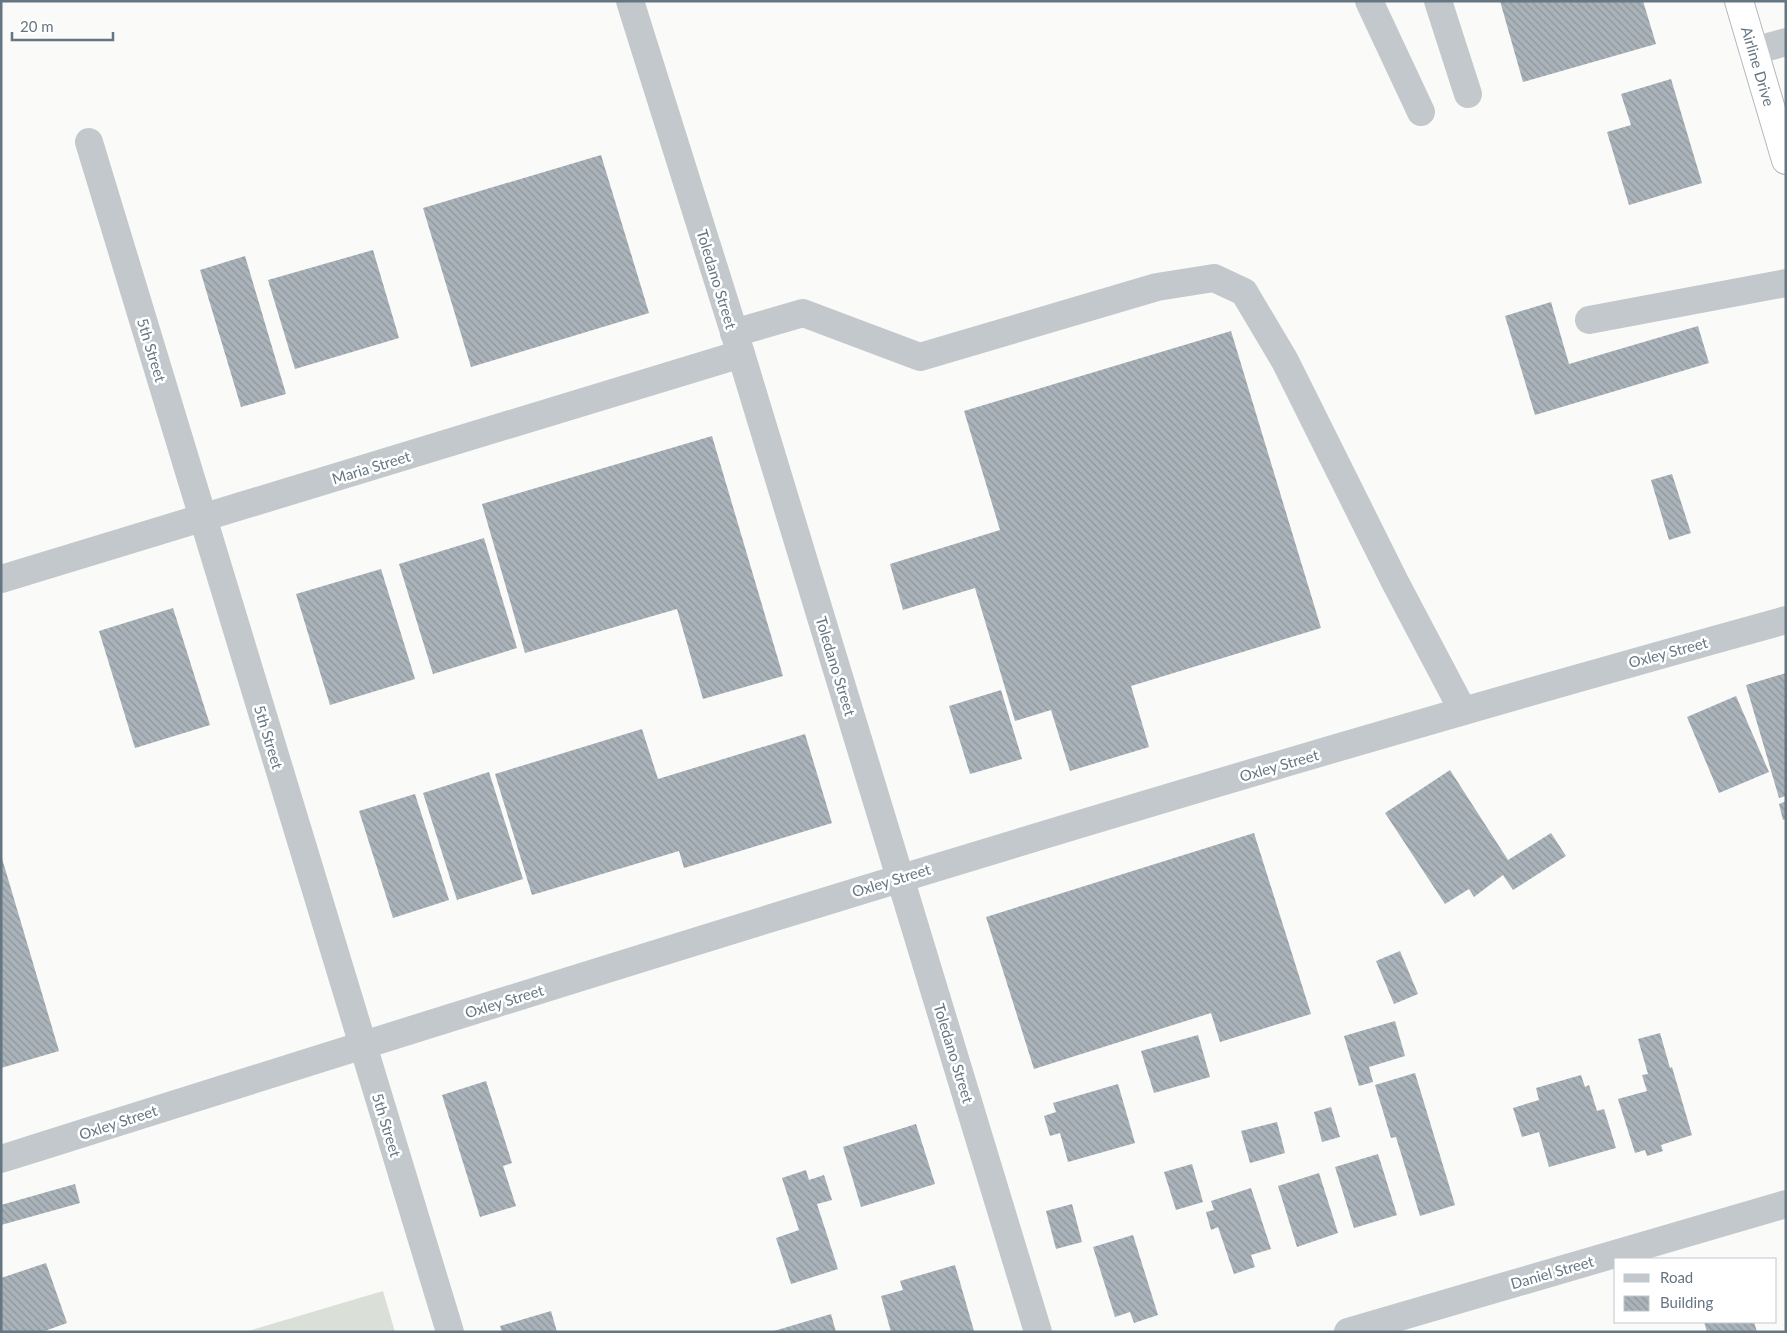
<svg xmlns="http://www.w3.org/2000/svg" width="1787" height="1333" viewBox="0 0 1787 1333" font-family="Lato,sans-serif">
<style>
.park{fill:#dadfd7}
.building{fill:url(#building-back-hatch)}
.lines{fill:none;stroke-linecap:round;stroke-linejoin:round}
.highway-casing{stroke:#b4b9bd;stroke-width:30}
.minor{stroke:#c3c8cc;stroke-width:28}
.highway{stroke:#fff;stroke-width:28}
.labels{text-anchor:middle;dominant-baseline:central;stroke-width:5;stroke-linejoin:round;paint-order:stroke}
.street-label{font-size:15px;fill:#657683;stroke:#fff}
</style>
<defs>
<pattern id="building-back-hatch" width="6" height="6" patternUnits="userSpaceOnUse" patternTransform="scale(1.25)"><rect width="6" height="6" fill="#aab3b9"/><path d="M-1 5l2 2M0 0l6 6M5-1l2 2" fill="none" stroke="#8e969c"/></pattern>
</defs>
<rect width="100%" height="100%" fill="#fafaf8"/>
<path class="park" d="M 383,1291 L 395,1332 L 248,1331 Z"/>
<g class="building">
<path d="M 1500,1 L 1643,1 L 1656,44 L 1523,82 Z"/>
<path d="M 1671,79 L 1702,183 L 1629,205 L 1607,132 L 1631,125 L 1621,94 Z"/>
<path d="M 601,155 L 649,313 L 471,367 L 423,208 Z"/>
<path d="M 373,250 L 399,338 L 295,369 L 268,280 Z"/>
<path d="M 245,256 L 286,394 L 241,407 L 200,270 Z"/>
<path d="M 1551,302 L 1569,364 L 1698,326 L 1709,363 L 1535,415 L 1505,316 Z"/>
<path d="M 1231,331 L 1321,628 L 1131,686 L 1149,747 L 1070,771 L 1051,710 L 1015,721 L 975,588 L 903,610 L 890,564 L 1000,530 L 964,411 Z"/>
<path d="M 712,436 L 783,676 L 703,699 L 677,609 L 525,653 L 482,504 Z"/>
<path d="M 1672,474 L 1691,533 L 1669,540 L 1651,480 Z"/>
<path d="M 484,538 L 517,648 L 433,674 L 399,564 Z"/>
<path d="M 381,569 L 415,679 L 330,705 L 296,594 Z"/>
<path d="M 173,608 L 210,725 L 135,748 L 99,631 Z"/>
<path d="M 1786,673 L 1786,796 L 1779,798 L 1746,685 Z"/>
<path d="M 1001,690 L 1022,759 L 970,774 L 949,706 Z"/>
<path d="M 1736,696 L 1769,772 L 1719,793 L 1687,717 Z"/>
<path d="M 642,729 L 658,779 L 805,734 L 832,823 L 684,868 L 679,851 L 532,895 L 495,774 Z"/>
<path d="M 1450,770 L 1508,860 L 1551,833 L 1566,856 L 1513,890 L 1503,875 L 1474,897 L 1469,889 L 1445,904 L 1385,813 Z"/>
<path d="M 489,772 L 523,879 L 457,900 L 423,793 Z"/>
<path d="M 415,794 L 449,900 L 393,918 L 359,811 Z"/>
<path d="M 1786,801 L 1786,819 L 1783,820 L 1779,804 Z"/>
<path d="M 1254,833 L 1311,1014 L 1220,1042 L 1211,1013 L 1034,1069 L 986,917 Z"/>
<path d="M 1,855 L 59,1051 L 1,1068 Z"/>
<path d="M 1400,951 L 1418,994 L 1394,1004 L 1376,961 Z"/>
<path d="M 1395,1021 L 1405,1056 L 1369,1067 L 1373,1082 L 1359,1086 L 1344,1036 Z"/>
<path d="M 1660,1033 L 1670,1068 L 1672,1067 L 1692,1135 L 1661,1145 L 1663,1151 L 1647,1156 L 1645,1150 L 1635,1153 L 1618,1099 L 1647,1091 L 1642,1075 L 1648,1074 L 1638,1039 Z"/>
<path d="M 1198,1035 L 1210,1077 L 1154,1093 L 1141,1051 Z"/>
<path d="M 1415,1073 L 1455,1205 L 1420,1216 L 1396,1137 L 1391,1138 L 1375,1085 Z"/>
<path d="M 1581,1075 L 1585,1087 L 1589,1085 L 1597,1111 L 1604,1109 L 1616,1148 L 1549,1167 L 1539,1132 L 1522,1137 L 1513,1108 L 1539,1100 L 1536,1088 Z"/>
<path d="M 486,1081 L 512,1163 L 503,1166 L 516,1206 L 480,1217 L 442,1095 Z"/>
<path d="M 1118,1084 L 1135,1143 L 1068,1162 L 1060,1133 L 1050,1136 L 1044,1116 L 1056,1112 L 1053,1103 Z"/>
<path d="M 1331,1107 L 1340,1137 L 1322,1142 L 1314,1112 Z"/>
<path d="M 1277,1122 L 1285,1153 L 1250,1163 L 1241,1131 Z"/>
<path d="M 916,1124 L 935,1184 L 861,1207 L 843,1147 Z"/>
<path d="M 1378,1154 L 1397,1215 L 1354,1228 L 1335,1167 Z"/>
<path d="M 1192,1164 L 1203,1202 L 1176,1210 L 1164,1172 Z"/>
<path d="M 806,1170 L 809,1180 L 824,1175 L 832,1200 L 817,1204 L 838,1269 L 791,1284 L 776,1238 L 799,1230 L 782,1178 Z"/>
<path d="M 1319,1173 L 1338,1233 L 1297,1247 L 1278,1186 Z"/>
<path d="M 75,1184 L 80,1203 L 1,1225 L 1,1205 Z"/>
<path d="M 1251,1188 L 1271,1249 L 1251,1255 L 1255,1267 L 1234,1274 L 1218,1227 L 1211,1230 L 1206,1212 L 1214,1210 L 1211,1201 Z"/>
<path d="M 1072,1204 L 1082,1242 L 1056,1249 L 1046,1211 Z"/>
<path d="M 1133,1235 L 1158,1315 L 1134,1323 L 1130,1312 L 1115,1317 L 1093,1247 Z"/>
<path d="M 46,1263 L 67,1323 L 42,1332 L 3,1332 L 1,1327 L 1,1278 Z"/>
<path d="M 955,1265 L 974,1331 L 891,1332 L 881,1296 L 903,1290 L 900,1281 Z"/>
<path d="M 551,1311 L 557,1332 L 502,1332 L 500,1326 Z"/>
<path d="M 831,1314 L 836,1332 L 775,1332 L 774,1331 Z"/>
<path d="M 1704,1322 L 1754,1322 L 1757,1332 L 1707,1332 Z"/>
</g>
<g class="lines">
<defs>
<g id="highway">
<path id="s1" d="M 1739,1 L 1786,160"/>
</g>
</defs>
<use href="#highway" class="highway-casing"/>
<g class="minor">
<path d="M 630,1 L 741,354 L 1038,1332"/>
<path d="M 1369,1 L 1421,112"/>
<path d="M 1438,1 L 1468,94"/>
<path d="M 1753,51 L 1786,42"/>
<path d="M 89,142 L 450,1332"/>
<path d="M 1589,320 L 1786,283"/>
<path d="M 734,333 L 803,313 L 920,357 L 1157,287 L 1214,278 L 1244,292 L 1285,361 L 1395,582 L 1463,711"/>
<path d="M 1,579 L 741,354"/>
<path d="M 1,1159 C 594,972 1187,785 1786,620"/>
<path d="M 1348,1332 L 1786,1204"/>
</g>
<use href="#highway" class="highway"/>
</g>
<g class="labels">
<g class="street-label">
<text stroke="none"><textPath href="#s1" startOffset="68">Airline Drive</textPath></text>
<text transform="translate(717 279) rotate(73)">Toledano Street</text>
<text transform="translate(152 350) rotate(73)">5th Street</text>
<text transform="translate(371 467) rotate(-17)">Maria Street</text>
<text transform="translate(1668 652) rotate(-15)">Oxley Street</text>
<text transform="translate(836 666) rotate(73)">Toledano Street</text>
<text transform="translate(269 737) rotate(73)">5th Street</text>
<text transform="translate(1279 765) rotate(-16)">Oxley Street</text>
<text transform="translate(891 880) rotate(-17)">Oxley Street</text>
<text transform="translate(504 1001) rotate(-17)">Oxley Street</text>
<text transform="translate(954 1053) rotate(73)">Toledano Street</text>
<text transform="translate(118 1122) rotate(-18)">Oxley Street</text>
<text transform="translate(387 1125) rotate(73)">5th Street</text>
<text transform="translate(1552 1272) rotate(-16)">Daniel Street</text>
</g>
</g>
<rect width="1787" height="1333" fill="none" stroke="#657683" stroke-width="5"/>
<rect x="1614" y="1258" width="162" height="65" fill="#ffffff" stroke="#c1c8cd"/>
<rect x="1624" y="1274" width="25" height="8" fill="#c3c8cc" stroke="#c1c8cd"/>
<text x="1660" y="1283" font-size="15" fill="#657683">Road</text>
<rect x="1624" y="1296" width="25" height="15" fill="url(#building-back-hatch)" stroke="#c1c8cd"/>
<text x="1660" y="1308" font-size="15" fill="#657683">Building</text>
<path d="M12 32v8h101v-8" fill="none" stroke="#657683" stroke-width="2.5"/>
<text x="20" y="32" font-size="15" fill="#657683" stroke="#ffffff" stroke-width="4" paint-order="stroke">20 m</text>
</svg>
